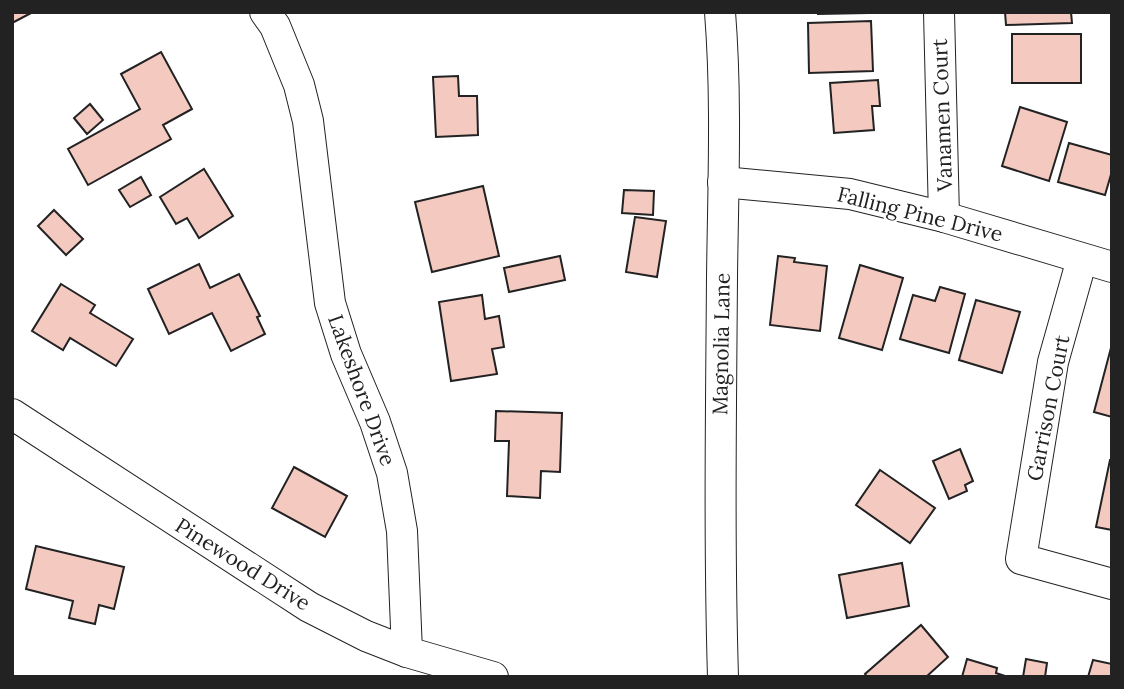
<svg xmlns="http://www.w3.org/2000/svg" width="1124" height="689" viewBox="0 0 1124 689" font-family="Lora,serif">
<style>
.building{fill:#f3c9c0;stroke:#222;stroke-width:2}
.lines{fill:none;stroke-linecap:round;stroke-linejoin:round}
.minor-casing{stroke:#222;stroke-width:32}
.minor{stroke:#fff;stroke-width:30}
.labels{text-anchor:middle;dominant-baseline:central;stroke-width:5;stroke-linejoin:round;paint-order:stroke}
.street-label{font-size:21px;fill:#222;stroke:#fff}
</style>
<rect width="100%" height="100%" fill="#fff"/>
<g class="building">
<path d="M 12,12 L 33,12 L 12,23 Z"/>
<path d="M 818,12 L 868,12 L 868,13 L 818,14 Z"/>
<path d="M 1005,12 L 1071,12 L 1072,23 L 1006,25 Z"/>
<path d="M 871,21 L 873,71 L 809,73 L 808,23 Z"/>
<rect x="1012" y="34" width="69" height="49"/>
<path d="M 161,52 L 192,109 L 163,125 L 171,139 L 88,185 L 68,149 L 140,109 L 121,74 Z"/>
<path d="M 458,76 L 459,96 L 477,96 L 478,135 L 436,137 L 433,77 Z"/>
<path d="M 878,80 L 880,106 L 872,106 L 874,130 L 834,133 L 830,83 Z"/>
<path d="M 90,104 L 103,120 L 87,134 L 74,118 Z"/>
<path d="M 1020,107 L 1067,122 L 1049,181 L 1002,166 Z"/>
<path d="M 1069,143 L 1112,155 L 1112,171 L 1105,195 L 1058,182 Z"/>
<path d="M 204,169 L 233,216 L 199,238 L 187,218 L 176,224 L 160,197 Z"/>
<path d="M 141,177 L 151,195 L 130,207 L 119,190 Z"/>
<path d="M 483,186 L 499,256 L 432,272 L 415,202 Z"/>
<path d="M 624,190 L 654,191 L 653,215 L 622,213 Z"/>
<path d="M 54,210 L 83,239 L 66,255 L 38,226 Z"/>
<path d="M 635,217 L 666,221 L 657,277 L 626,272 Z"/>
<path d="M 560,256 L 565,280 L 509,292 L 504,268 Z"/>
<path d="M 778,256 L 795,258 L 794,262 L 827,266 L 820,331 L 770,325 Z"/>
<path d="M 199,264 L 210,288 L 239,274 L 260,316 L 257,317 L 265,334 L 231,351 L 212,313 L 169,334 L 148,289 Z"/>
<path d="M 860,265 L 903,278 L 882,350 L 839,338 Z"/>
<path d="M 61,284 L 95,305 L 90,313 L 133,339 L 116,366 L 70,338 L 63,350 L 32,331 Z"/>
<path d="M 940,287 L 965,294 L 949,353 L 900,339 L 913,295 L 935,301 Z"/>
<path d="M 482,295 L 485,319 L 499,316 L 504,347 L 492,349 L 497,374 L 451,381 L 439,302 Z"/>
<path d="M 976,300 L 1020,312 L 1002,373 L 959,360 Z"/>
<path d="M 1112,344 L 1112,417 L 1094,412 Z"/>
<path d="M 496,411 L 562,413 L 560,472 L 541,471 L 540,498 L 507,496 L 509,441 L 495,441 Z"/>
<path d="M 960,449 L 973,481 L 965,485 L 967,491 L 949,499 L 933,461 Z"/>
<path d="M 1110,460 L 1112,460 L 1112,530 L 1096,527 Z"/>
<path d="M 294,467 L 347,496 L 325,537 L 272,508 Z"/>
<path d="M 880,470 L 935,508 L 910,543 L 856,505 Z"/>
<path d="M 36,546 L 124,567 L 114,609 L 99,605 L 95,624 L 69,618 L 73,601 L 26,589 Z"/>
<path d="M 902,563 L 909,606 L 847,618 L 839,575 Z"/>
<path d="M 921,625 L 948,657 L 926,677 L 867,677 L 865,674 Z"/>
<path d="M 967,659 L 997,668 L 996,673 L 1008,677 L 962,677 Z"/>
<path d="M 1026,659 L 1047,663 L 1045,677 L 1023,677 Z"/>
<path d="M 1093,660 L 1112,664 L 1112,677 L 1088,677 Z"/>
</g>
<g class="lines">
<defs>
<g id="minor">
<path d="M 265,12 L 275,26 L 299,85 L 308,121 L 330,303 L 346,354 L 375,422 L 392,473 L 402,531 L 407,652"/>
<path d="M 720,12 C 727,100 723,190 722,278 C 721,411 719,544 723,677"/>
<path d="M 939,12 L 944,217"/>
<path d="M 723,182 L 850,194 L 944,217 L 1112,267"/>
<path d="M 1082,259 L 1053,362 L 1021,559 L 1112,584"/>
<path d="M 12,414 L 309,607 L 366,636 L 407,652 L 493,677"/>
</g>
</defs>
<use href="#minor" class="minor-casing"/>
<use href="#minor" class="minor"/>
</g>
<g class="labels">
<g class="street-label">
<text transform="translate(942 115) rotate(-92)">Vanamen Court</text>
<text transform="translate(920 214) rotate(14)">Falling Pine Drive</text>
<text transform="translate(721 344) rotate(-89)">Magnolia Lane</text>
<text transform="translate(362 390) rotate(70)">Lakeshore Drive</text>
<text transform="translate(1048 408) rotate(-79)">Garrison Court</text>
<text transform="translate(243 564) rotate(32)">Pinewood Drive</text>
</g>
</g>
<rect width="1124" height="689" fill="none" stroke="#222222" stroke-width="28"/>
</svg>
